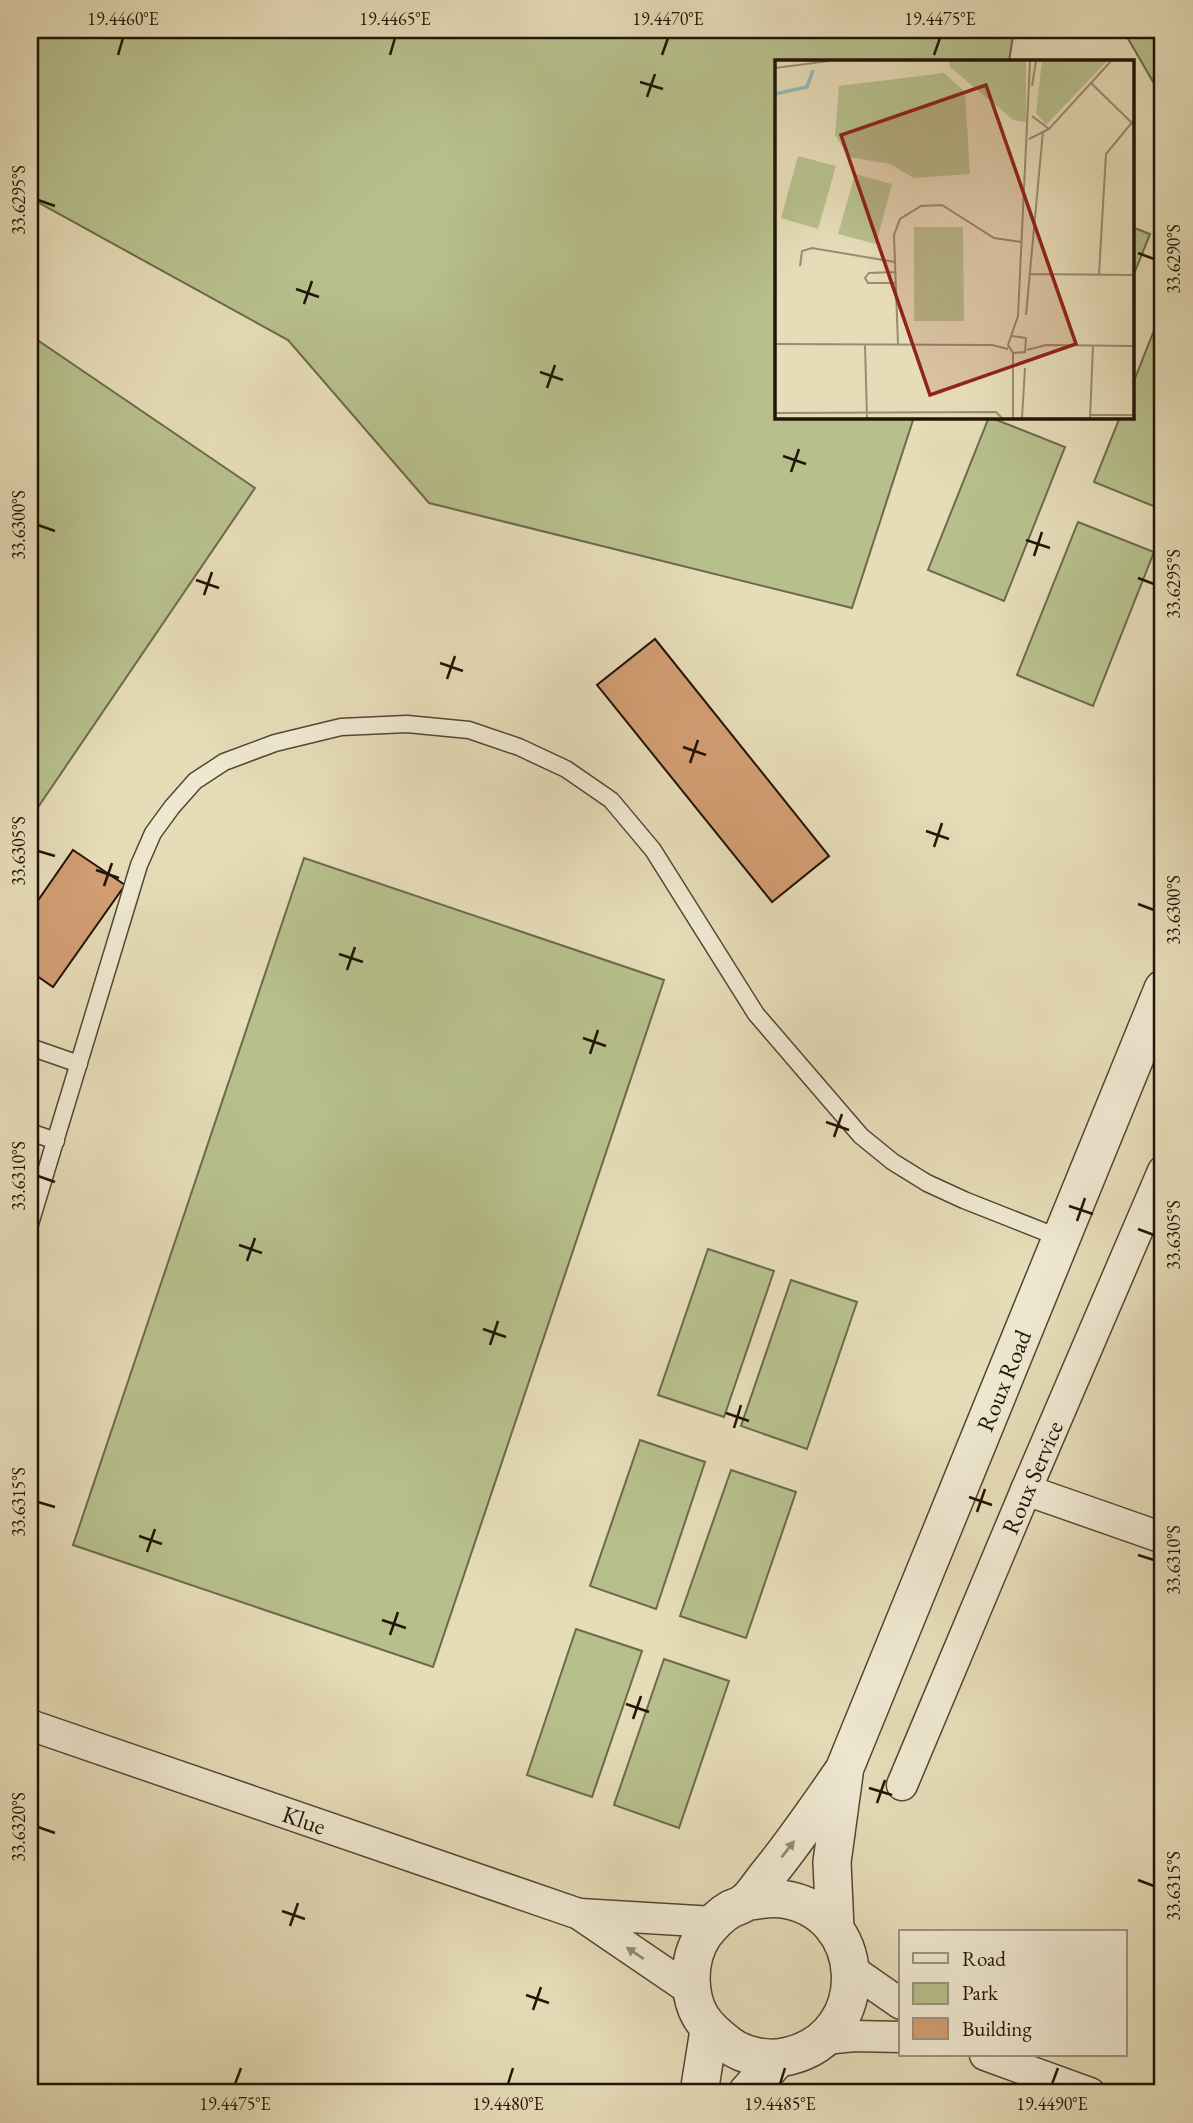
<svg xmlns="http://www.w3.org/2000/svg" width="1193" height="2123" viewBox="0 0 1193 2123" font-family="'EB Garamond',serif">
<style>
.green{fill:#b7c08d;stroke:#6c6a4a;stroke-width:2}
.building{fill:#d29d72;stroke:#221407;stroke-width:2}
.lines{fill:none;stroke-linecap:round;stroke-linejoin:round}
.service-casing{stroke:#534633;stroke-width:19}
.minor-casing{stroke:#534633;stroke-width:33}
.tertiary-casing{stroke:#534633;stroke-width:40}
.service{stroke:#efe8d1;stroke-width:16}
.minor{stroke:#efe8d1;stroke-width:30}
.tertiary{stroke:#efe8d1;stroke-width:37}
.oneway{fill:#938976}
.ticks{fill:none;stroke:#221407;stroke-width:2.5}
.labels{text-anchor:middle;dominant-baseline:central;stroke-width:5;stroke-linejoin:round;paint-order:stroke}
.street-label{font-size:24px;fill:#221407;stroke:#efe8d1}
.inset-river{fill:none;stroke:#97bab4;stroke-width:3.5}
.inset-road{fill:none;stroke:#988c71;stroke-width:2}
.view{fill:#8f2418;fill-opacity:0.15;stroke:#8f2418;stroke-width:3.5}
.inset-edge{fill:none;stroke:#221407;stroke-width:3.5}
.neatline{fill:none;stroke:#221407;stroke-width:2.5}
.ticks-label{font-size:18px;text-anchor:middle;fill:#221407}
</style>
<rect width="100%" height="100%" fill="#e6dcb8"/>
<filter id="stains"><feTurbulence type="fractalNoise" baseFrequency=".00286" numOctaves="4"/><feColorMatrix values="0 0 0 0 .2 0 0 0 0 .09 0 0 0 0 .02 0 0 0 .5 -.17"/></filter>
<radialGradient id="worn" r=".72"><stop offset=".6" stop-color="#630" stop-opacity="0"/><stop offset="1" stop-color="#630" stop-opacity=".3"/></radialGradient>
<g class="green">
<path d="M 30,30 L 1014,30 L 1009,61 L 776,61 L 776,416 L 914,417 L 852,608 L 429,503 L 288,340 L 30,198 Z"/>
<path d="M 1123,30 L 1163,30 L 1163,99 Z"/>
<path d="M 1132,227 L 1150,234 L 1132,279 Z"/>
<path d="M 1155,328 L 1163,332 L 1163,510 L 1094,482 L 1120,417 L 1132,416 L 1132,386 Z"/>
<path d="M 30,335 L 255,488 L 30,819 Z"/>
<path d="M 989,417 L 1065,447 L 1004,601 L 928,570 Z"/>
<path d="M 1078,522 L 1154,552 L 1093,706 L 1017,675 Z"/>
<path d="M 304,858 L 664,980 L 433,1667 L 73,1545 Z"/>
<path d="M 708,1249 L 774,1271 L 724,1417 L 658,1395 Z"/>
<path d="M 791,1280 L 857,1302 L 807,1449 L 741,1426 Z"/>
<path d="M 640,1440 L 705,1462 L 656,1609 L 590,1586 Z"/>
<path d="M 731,1470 L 796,1492 L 746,1638 L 680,1616 Z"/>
<path d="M 576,1629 L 642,1651 L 592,1797 L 527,1775 Z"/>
<path d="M 664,1659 L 729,1681 L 679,1828 L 614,1805 Z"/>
</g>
<g class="building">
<path d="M 655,639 L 829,856 L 772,902 L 597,685 Z"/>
<path d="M 73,850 L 125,885 L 53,987 L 30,971 L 30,912 Z"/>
</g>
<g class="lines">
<defs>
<g id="service">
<path d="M 30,1047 L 79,1064"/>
<path d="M 30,1132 L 56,1141"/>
<path d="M 30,1224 L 139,865 L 153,833 L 172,807 L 195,781 L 224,762 L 275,743 L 341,727 L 407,724 L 469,730 L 519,747 L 566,769 L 611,800 L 653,850 L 756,1014 L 861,1136 L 893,1162 L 927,1183 L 964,1200 L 1060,1238"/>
</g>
<g id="minor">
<path d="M 1026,1490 L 1163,1538"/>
<path id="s1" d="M 30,1725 L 579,1914 L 692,1991"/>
<path id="s2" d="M 902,1785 L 1026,1490 L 1163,1171"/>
<path d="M 580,1914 L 714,1922"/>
<path d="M 852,1970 L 901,2004"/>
<path d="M 825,2039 L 854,2036 L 901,2037"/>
<path d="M 985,2055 L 1090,2093"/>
</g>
<g id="tertiary">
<path id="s3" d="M 745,1902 C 757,1900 770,1897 782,1899 C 869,1911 875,2035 789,2056 C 770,2061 745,2057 729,2045 C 704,2026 692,2012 691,1979 C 691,1963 695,1947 704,1934 C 712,1924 720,1915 731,1909 C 736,1907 742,1905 746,1902 C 753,1895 760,1885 766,1877 C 794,1843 819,1806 844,1770 L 1163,989"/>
<path d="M 835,1929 L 832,1862 L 844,1774"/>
<path d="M 699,2093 L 709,2030"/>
<path d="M 747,2093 L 777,2059"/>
</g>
</defs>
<use href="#service" class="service-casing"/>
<use href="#minor" class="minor-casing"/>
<use href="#tertiary" class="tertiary-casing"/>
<use href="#service" class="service"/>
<use href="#minor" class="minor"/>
<use href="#tertiary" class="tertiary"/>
</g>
<defs><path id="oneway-solid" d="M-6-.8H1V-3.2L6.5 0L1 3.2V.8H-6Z" transform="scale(1.75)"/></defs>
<g class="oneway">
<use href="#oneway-solid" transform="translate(788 1849) rotate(-52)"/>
<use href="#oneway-solid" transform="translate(635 1953) rotate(-146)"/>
</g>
<path class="ticks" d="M 118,55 L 123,38M 390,55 L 395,38M 662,55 L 668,38M 934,55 L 940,38M 640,82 L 663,89M 647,97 L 655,74M 38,200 L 55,206M 1138,253 L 1154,259M 296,289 L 319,297M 304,304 L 312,281M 540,372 L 563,380M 547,388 L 555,365M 783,456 L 806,464M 791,472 L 799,449M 38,525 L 55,531M 1026,540 L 1050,548M 1034,556 L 1042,532M 1138,578 L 1154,584M 196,580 L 219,588M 204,595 L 212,572M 440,663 L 463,671M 447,679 L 455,656M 683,747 L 706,755M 690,763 L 698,740M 926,831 L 949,839M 934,847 L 942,823M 38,851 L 55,856M 96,870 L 119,878M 104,886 L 112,863M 1138,904 L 1154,910M 339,954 L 363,962M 347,970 L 355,947M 583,1038 L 606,1046M 590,1054 L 598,1030M 826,1122 L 849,1130M 834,1137 L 842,1114M 38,1176 L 55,1182M 1069,1206 L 1093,1214M 1077,1221 L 1085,1198M 1138,1229 L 1154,1235M 239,1245 L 262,1253M 247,1261 L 255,1238M 483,1329 L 506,1337M 490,1345 L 498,1321M 726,1413 L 749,1421M 734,1428 L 741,1405M 969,1497 L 992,1505M 38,1502 L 55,1507M 977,1512 L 985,1489M 139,1536 L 162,1544M 147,1552 L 155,1529M 1138,1555 L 1154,1560M 382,1620 L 406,1628M 390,1635 L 398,1612M 626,1704 L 649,1712M 633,1719 L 641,1696M 869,1788 L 892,1795M 877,1803 L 885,1780M 38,1827 L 55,1833M 1138,1880 L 1154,1886M 282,1911 L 305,1919M 290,1926 L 298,1903M 526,1995 L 549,2003M 533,2010 L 541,1987M 235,2084 L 241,2068M 508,2084 L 513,2068M 780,2084 L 785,2068M 1052,2084 L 1058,2068"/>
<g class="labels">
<g class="street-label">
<text stroke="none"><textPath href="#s3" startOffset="1088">Roux Road</textPath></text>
<text stroke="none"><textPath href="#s2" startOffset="334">Roux Service</textPath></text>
<text stroke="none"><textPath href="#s1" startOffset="290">Klue</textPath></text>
</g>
</g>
<g transform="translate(775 60)">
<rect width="359" height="359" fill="#e6dcb8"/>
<path d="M 174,1 L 251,1 L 251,62 L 238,60 L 175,7 ZM 267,1 L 332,1 L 271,65 L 261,53 ZM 169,13 L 190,32 L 195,114 L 139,118 L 115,104 L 74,97 L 60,75 L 64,26 ZM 23,96 L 61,106 L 43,169 L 6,158 ZM 80,114 L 117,124 L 101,184 L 63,174 ZM 139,167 L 188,167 L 189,261 L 139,261 Z" fill="#b7c08d"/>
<path class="inset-river" d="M 0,34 L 32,27 L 38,10"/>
<path class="inset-road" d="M 0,8 L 54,1M 316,23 L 359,65M 257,26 L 261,1M 257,56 L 274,69M 254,79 L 274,69 L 336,1M 25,206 L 27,191 L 37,188 L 120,202M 120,212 L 94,213 L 90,218 L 93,223 L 121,223M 254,214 L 359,215M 324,214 L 331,94 L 359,60M 251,255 L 268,71M 237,276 L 251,278 L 250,292 L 238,293 L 233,285 L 243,256 L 255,1M 0,284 L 217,285 L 233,289M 90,285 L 92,358M 123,285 L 119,175 L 125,159 L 146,146 L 167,145 L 219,178 L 247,182M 252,290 L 271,285 L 359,286M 238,293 L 238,358M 0,353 L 221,352 L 227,358M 315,355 L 359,355M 247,358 L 250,308M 315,358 L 318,286"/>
<path class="view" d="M 211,25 L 301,284 L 155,335 L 66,75 Z"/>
<rect width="359" height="359" class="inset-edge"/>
</g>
<rect width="1193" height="2123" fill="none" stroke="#e6dcb8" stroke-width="77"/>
<rect x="899" y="1930" width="228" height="126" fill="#efe8d1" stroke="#9d9380" stroke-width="2"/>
<rect x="913" y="1953" width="35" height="10" fill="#efe8d1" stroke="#9d9380" stroke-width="2"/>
<text x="962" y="1966" font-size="21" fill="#221407">Road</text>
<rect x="913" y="1983" width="35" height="21" fill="#b7c08d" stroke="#9d9380" stroke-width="2"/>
<text x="962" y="2000" font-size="21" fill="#221407">Park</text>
<rect x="913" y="2018" width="35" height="21" fill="#d29d72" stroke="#9d9380" stroke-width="2"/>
<text x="962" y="2036" font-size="21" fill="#221407">Building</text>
<rect x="38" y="38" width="1116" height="2046" class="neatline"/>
<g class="ticks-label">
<text x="123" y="25">19.4460°E</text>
<text x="395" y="25">19.4465°E</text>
<text x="668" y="25">19.4470°E</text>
<text x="940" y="25">19.4475°E</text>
<text transform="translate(19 200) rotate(-90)" y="6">33.6295°S</text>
<text transform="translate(1174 259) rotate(-90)" y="6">33.6290°S</text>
<text transform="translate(19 525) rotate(-90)" y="6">33.6300°S</text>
<text transform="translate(1174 584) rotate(-90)" y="6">33.6295°S</text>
<text transform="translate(19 851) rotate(-90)" y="6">33.6305°S</text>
<text transform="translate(1174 910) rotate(-90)" y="6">33.6300°S</text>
<text transform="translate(19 1176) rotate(-90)" y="6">33.6310°S</text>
<text transform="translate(1174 1235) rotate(-90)" y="6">33.6305°S</text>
<text transform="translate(19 1502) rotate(-90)" y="6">33.6315°S</text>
<text transform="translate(1174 1560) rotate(-90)" y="6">33.6310°S</text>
<text transform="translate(19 1827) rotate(-90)" y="6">33.6320°S</text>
<text transform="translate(1174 1886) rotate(-90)" y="6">33.6315°S</text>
<text x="235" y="2110">19.4475°E</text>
<text x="508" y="2110">19.4480°E</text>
<text x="780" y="2110">19.4485°E</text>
<text x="1052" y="2110">19.4490°E</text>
</g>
<rect width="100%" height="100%" filter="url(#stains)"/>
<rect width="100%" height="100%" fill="url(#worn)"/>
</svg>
